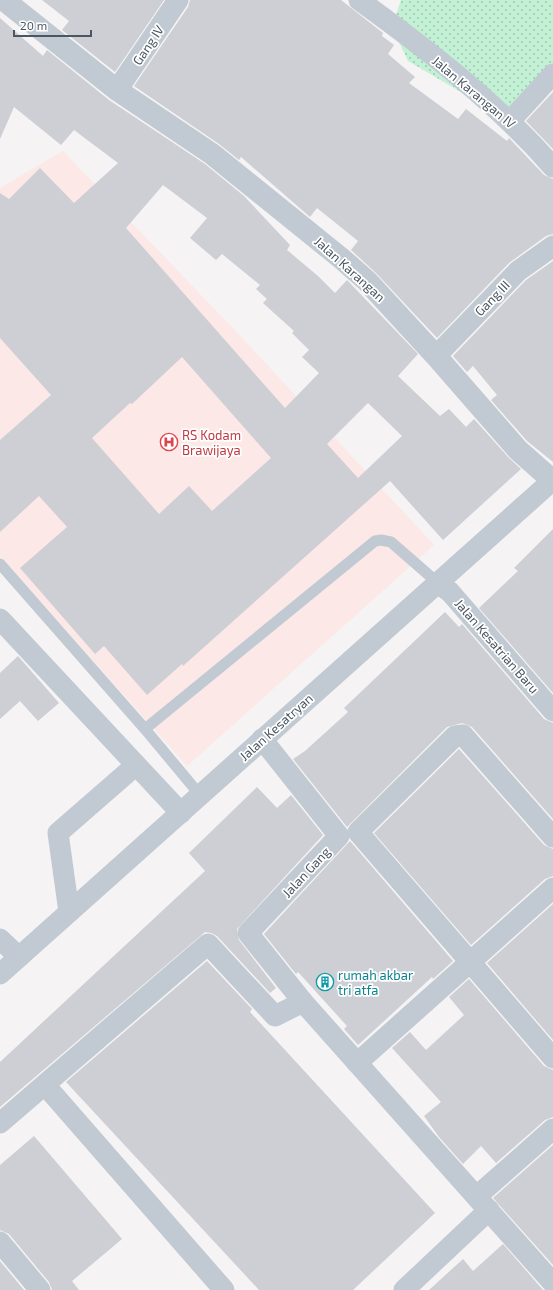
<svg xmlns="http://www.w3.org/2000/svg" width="553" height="1290" viewBox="0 0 553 1290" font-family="'Exo 2',sans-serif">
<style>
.medical{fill:#fce8e6}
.grass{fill:url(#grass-dots)}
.building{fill:#cdcfd5;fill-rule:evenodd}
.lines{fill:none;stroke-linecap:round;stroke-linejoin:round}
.service{stroke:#c1cad2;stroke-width:11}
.minor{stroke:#c1cad2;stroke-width:21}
.tertiary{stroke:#c1cad2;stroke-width:22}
.labels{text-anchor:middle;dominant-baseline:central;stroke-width:3.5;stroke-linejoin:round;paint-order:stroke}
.street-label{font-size:13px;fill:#4a5661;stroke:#fff}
.health-label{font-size:13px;fill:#be3a42;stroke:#fff;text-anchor:start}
.culture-label{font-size:13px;fill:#0d838f;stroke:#fff;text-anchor:start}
</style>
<defs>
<pattern id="grass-dots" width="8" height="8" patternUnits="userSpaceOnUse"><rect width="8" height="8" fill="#c3f1d5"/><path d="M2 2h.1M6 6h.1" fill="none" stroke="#a0c6b0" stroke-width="1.8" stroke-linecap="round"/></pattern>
</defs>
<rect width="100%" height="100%" fill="#f5f3f3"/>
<path class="medical" d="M 63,151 L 243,339 L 434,545 L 187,766 L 0,556 L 0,188 Z"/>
<path class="grass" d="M 401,0 L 553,0 L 553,69 L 500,115 L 408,61 L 392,27 Z"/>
<g class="building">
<path d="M 42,0 L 164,0 L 115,72 L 62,30 L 69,21 Z"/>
<path d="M 190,0 L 341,0 L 383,33 L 382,36 L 394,45 L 388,54 L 415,77 L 409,83 L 458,119 L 466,109 L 507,141 L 509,138 L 544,175 L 553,179 L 553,234 L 546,236 L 509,263 L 437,338 L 376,273 L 351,250 L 358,241 L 317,208 L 310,217 L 241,157 L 239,160 L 219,144 L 134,86 L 188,7 Z"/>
<path d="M 0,18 L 43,56 L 47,50 L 109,100 L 205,164 L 244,196 L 290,245 L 287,250 L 318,276 L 335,293 L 347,280 L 418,354 L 398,376 L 440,416 L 449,409 L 466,427 L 474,419 L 509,458 L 521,469 L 443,540 L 390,481 L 183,666 L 182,664 L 147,695 L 104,646 L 95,654 L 20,568 L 67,527 L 39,496 L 0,532 L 0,440 L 51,395 L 0,338 L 0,193 L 9,199 L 40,168 L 74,203 L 118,163 L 74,130 L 61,145 L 14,107 L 0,139 ZM 163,185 L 207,218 L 190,238 L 216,260 L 222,254 L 260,285 L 256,289 L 267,299 L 263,303 L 294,331 L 292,333 L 309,350 L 302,357 L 319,373 L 285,408 L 126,228 ZM 182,357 L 271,458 L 212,511 L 189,486 L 159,514 L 92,438 L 130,403 L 132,404 ZM 368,403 L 402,436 L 358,478 L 327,444 Z"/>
<path d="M 553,92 L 553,149 L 526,121 Z"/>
<path d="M 553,261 L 553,462 L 527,441 L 491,400 L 497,395 L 473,366 L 467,372 L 453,356 L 526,280 Z"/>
<path d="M 553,529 L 553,693 L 479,608 L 518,571 L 514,568 Z"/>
<path d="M 445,612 L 459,627 L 462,624 L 544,719 L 553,723 L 553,819 L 472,727 L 462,723 L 447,727 L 347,827 L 293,759 L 305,751 L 348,712 L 344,708 Z"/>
<path d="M 18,656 L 59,703 L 38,721 L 20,701 L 0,719 L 0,673 Z"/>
<path d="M 459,749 L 544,845 L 553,849 L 553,876 L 545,879 L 471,945 L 374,833 Z"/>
<path d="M 257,787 L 277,808 L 291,795 L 323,835 L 237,929 L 239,940 L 276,988 L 270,993 L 217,936 L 211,933 L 205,932 L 0,1107 L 0,1062 L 205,871 L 189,853 Z"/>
<path d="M 350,841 L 453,961 L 433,979 L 432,977 L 358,1045 L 344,1029 L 347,1026 L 298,972 L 296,974 L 264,934 Z"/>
<path d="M 553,904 L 553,1040 L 487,963 Z"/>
<path d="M 207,961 L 252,1009 L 250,1012 L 435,1213 L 353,1290 L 259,1290 L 66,1082 Z"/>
<path d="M 469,979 L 544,1066 L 553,1070 L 553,1117 L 545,1120 L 496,1163 L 481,1146 L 463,1164 L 439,1137 L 424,1116 L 441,1102 L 392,1048 L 410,1032 L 426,1050 L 464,1015 L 449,997 Z"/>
<path d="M 34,1136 L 122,1239 L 72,1281 L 79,1290 L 52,1290 L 49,1282 L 9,1234 L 0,1230 L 0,1165 Z"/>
<path d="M 553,1145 L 553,1265 L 493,1198 Z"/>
<path d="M 503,1244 L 543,1290 L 429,1290 L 463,1259 L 473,1271 Z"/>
<path d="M 0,1261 L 24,1290 L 0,1290 Z"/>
</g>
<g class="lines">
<g class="service">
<path d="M 0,564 L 145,729 L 200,795"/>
<path d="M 145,729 L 375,541 L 381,540 L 391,542 L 438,583"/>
</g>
<g class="minor">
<path d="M 359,0 C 428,50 497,103 553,167"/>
<path d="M 117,90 L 178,0"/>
<path d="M 510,121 L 553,74"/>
<path d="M 436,356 L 518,271 L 553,246"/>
<path d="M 438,583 L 450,592 L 553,711"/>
<path d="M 0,619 L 181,813"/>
<path d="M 262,739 L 339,836 L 248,933 L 303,1002 L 553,1283"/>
<path d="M 553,837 L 463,735 L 455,736 L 358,832 L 553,1058"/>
<path d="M 69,912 L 58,833 L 136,765"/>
<path d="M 0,939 L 19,957"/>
<path d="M 0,974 L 553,480"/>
<path d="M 357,1063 L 553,888"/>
<path d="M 45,1085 L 224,1290"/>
<path d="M 0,1123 L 208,944 L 275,1016 L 303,1002"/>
<path d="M 477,1196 L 553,1129"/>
<path d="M 0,1242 L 40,1290"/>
<path d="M 404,1290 L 489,1210"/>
</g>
<path class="tertiary" d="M 4,0 L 117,90 L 212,154 L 342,259 L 367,281 L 436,356 L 518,450 L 553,481"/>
</g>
<defs>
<symbol id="hospital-ring" viewBox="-11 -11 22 22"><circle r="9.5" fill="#fff" stroke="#e0444e" stroke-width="1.5"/><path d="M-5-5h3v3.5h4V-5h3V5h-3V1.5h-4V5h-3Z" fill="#e0444e"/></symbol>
<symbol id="building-ring" viewBox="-11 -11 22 22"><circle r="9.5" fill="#fff" stroke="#0f9aa8" stroke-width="1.5"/><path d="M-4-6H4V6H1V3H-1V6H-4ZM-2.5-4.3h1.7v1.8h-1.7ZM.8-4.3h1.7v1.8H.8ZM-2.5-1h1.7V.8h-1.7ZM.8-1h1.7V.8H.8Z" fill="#0f9aa8"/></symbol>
</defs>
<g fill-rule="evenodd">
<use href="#hospital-ring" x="159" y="432" width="20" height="20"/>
<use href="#building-ring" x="315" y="972" width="20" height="20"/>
</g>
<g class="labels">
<g class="street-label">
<text transform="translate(148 45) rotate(-56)">Gang IV</text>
<text transform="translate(474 92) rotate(40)">Jalan Karangan IV</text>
<text transform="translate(350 269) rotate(42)">Jalan Karangan</text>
<text transform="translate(492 298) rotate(-46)">Gang III</text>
<text transform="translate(497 646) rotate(49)">Jalan Kesatrian Baru</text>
<text transform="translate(276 727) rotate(-42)">Jalan Kesatryan</text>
<text transform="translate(306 872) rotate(-47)">Jalan Gang</text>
</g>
<g class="health-label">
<text x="182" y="435">RS Kodam<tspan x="182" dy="15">Brawijaya</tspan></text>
</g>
<g class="culture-label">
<text x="338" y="975">rumah akbar<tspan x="338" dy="15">tri atfa</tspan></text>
</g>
</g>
<path d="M14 30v6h77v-6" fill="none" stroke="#4a5661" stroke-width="2"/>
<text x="20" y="30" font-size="12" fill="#4a5661" stroke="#ffffff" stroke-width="3" paint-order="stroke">20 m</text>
</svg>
